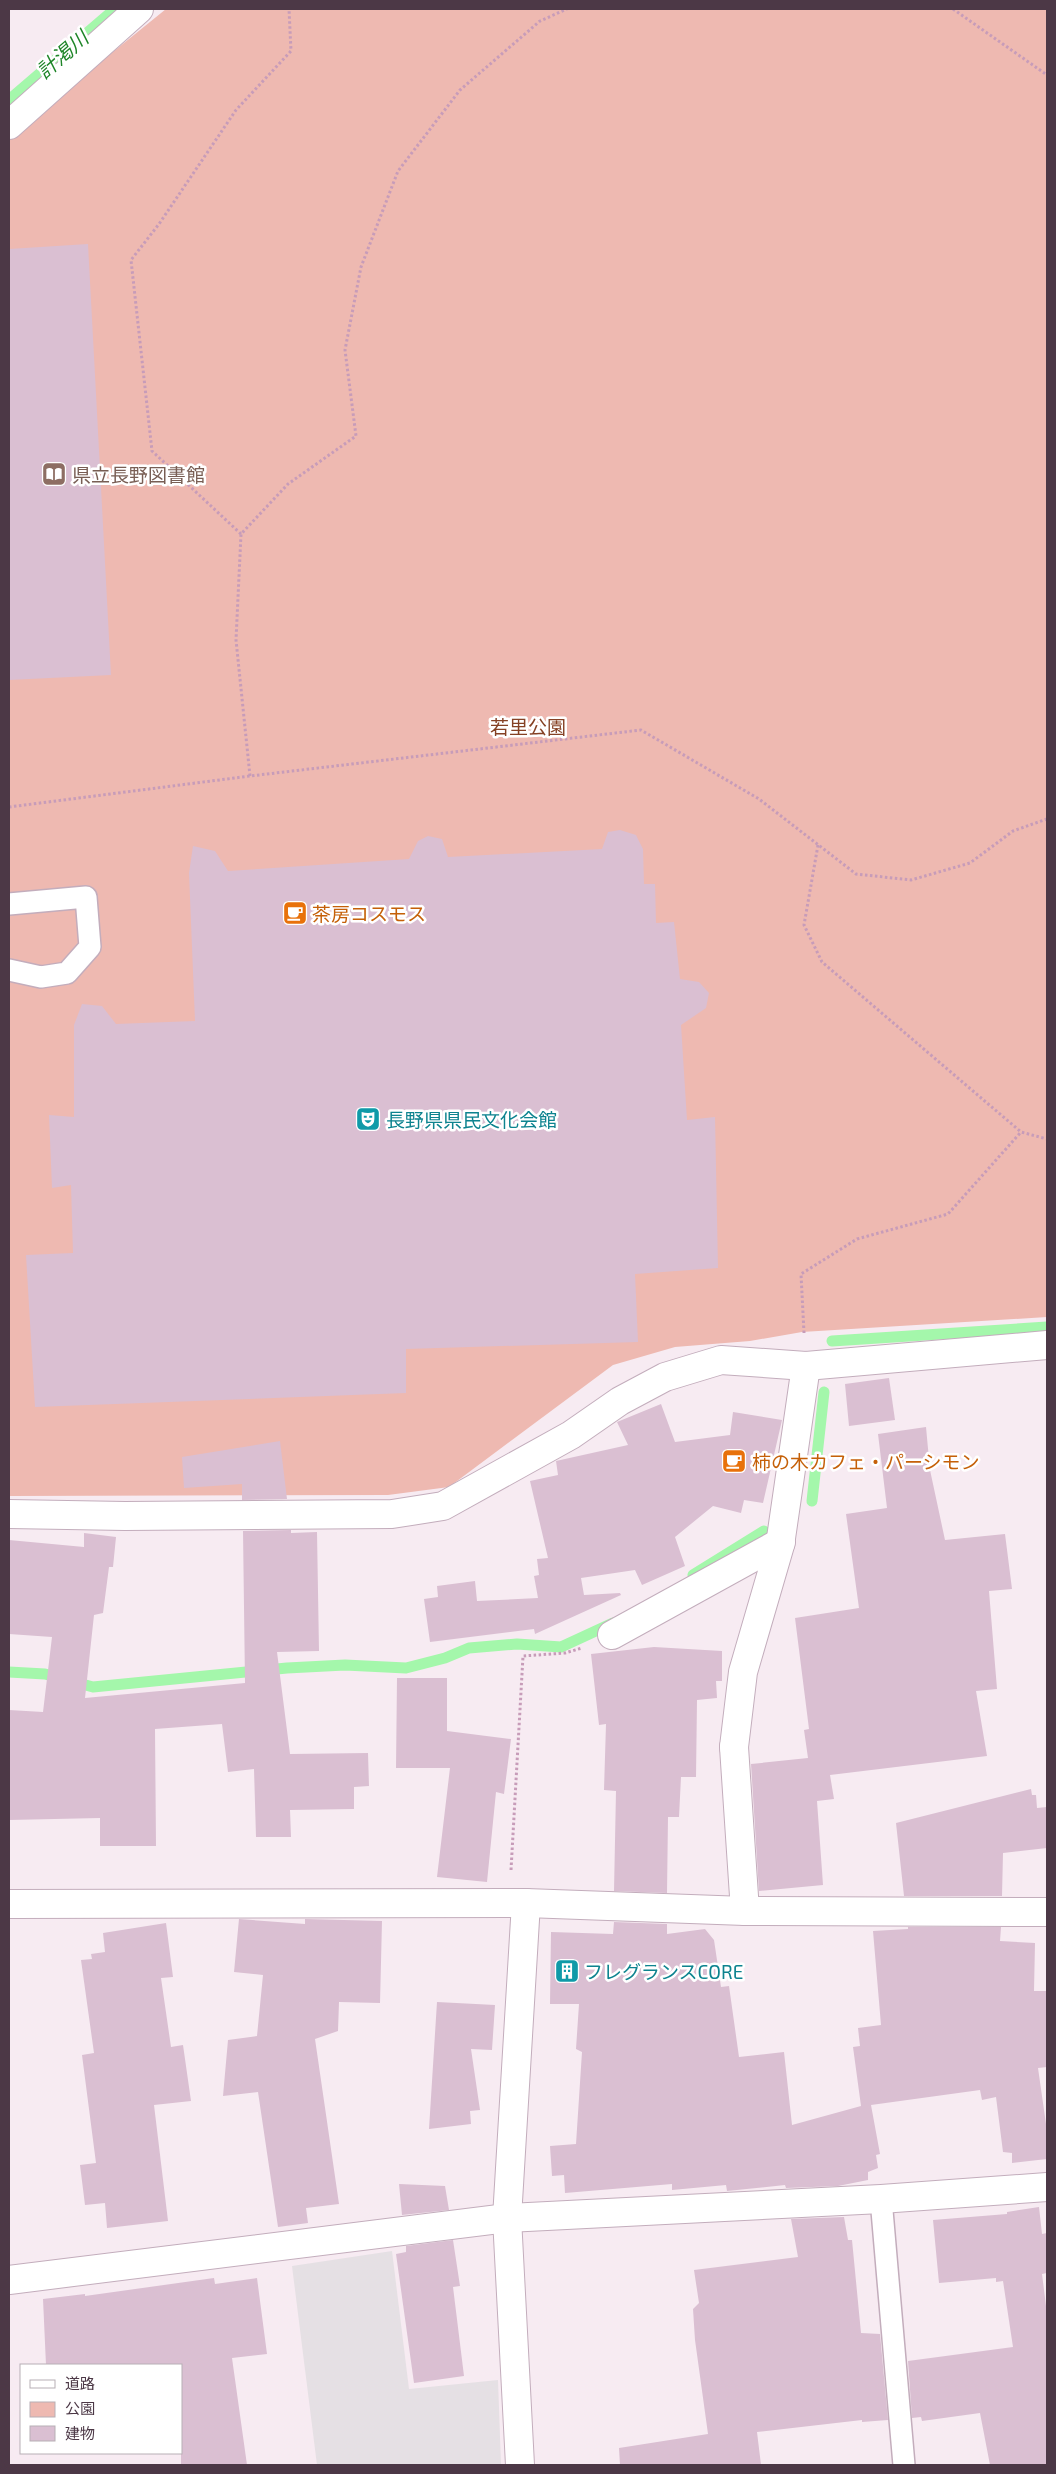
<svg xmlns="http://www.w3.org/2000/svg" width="1056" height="2474" viewBox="0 0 1056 2474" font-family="'Exo 2','Noto Sans JP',sans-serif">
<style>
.green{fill:#eeb9b1}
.parking{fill:#e5e0e4}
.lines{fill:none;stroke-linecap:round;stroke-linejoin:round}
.stream{stroke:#a4f7ab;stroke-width:11}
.building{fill:#dabfd2}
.service-casing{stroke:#c3adbc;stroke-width:24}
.pedestrian-casing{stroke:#c3adbc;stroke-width:30}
.minor-casing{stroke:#c3adbc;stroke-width:30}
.path{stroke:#c79cb9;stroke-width:3;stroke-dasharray:2.5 2.5;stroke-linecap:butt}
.service{stroke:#fff;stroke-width:21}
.pedestrian{stroke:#fff;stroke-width:28}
.minor{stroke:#fff;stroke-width:28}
.labels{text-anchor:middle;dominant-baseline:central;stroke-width:5;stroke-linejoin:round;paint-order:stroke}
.education-label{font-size:19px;fill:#785e54;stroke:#fff;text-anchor:start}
.park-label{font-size:19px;fill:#854124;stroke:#fff}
.food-label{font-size:19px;fill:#c56008;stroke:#fff;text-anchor:start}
.culture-label{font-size:19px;fill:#0d838f;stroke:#fff;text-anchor:start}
.water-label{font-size:20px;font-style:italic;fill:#1e8528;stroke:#fff}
</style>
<rect width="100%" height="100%" fill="#f7ebf2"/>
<path class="green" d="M 166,9 L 1047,9 L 1047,1317 L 802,1332 L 750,1341 L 675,1347 L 613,1365 L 449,1487 L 388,1495 L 9,1496 L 9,136 Z"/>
<path class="parking" d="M 392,2251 L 409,2389 L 498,2380 L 501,2465 L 317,2465 L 292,2266 Z"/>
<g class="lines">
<g class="stream">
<path d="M 9,100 L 115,9"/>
<path d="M 832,1341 L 1047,1327"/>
<path d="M 812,1501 L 824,1392"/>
<path d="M 693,1575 L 764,1531"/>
<path d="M 9,1672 L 45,1674 L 93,1687 L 287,1668 L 345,1665 L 406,1668 L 445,1658 L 469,1648 L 517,1644 L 561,1647 L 613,1623"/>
</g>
</g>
<g class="building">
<path d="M 88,244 L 111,675 L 9,680 L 9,249 Z"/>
<path d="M 620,830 L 636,835 L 643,849 L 644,884 L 655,884 L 656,923 L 674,922 L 680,979 L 699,982 L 709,993 L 706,1008 L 681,1025 L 687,1120 L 715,1117 L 718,1268 L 635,1274 L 638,1342 L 406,1349 L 406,1393 L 35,1407 L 26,1255 L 73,1253 L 71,1185 L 52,1188 L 49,1115 L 74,1117 L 74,1025 L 82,1004 L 102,1006 L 116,1024 L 195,1021 L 189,873 L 193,846 L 215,851 L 228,871 L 409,859 L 418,841 L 428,836 L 442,839 L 448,857 L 602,849 L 608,832 Z"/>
<path d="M 889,1378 L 895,1420 L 849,1426 L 845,1384 Z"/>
<path d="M 661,1404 L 675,1442 L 730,1435 L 733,1412 L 782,1420 L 763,1503 L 744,1500 L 741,1513 L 713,1506 L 675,1537 L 685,1566 L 642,1585 L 635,1570 L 581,1578 L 584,1595 L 620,1593 L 621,1595 L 535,1634 L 534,1629 L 430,1642 L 424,1599 L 438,1597 L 437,1586 L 475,1581 L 477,1601 L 538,1598 L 534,1576 L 539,1575 L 537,1559 L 548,1558 L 530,1481 L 558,1475 L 556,1461 L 628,1445 L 617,1422 Z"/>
<path d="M 926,1427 L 930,1470 L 945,1540 L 1005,1534 L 1012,1589 L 989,1591 L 997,1689 L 976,1691 L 987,1756 L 830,1775 L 834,1799 L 817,1801 L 823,1885 L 759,1891 L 751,1764 L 808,1758 L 804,1730 L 809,1729 L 795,1618 L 859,1608 L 846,1514 L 887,1508 L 878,1434 Z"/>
<path d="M 280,1441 L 287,1499 L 242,1500 L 242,1484 L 184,1488 L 182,1457 Z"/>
<path d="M 291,1530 L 291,1533 L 317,1532 L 319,1651 L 277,1652 L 290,1754 L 368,1753 L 369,1786 L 354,1787 L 354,1809 L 290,1810 L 291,1837 L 256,1837 L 254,1769 L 228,1772 L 222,1724 L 155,1729 L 156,1846 L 100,1846 L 100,1818 L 9,1820 L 9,1710 L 43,1712 L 52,1637 L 9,1634 L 9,1540 L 84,1547 L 84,1533 L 116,1537 L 113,1567 L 109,1567 L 103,1613 L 94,1615 L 85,1698 L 245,1683 L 243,1531 Z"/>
<path d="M 654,1647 L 722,1651 L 722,1681 L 716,1681 L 717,1698 L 697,1700 L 696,1777 L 681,1777 L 679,1817 L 668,1817 L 667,1893 L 614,1891 L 616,1791 L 604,1790 L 606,1724 L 599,1725 L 591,1654 Z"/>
<path d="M 397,1678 L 447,1678 L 447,1731 L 511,1739 L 504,1794 L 496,1792 L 487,1882 L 437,1877 L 450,1768 L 396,1768 Z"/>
<path d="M 1031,1789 L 1032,1795 L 1036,1795 L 1037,1808 L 1047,1807 L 1047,1848 L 1003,1853 L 1002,1896 L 904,1896 L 896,1823 Z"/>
<path d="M 239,1919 L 305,1924 L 305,1919 L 382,1921 L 380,2003 L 339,2002 L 338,2031 L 315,2039 L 339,2204 L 306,2208 L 308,2223 L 278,2227 L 258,2092 L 223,2096 L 228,2040 L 257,2036 L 263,1975 L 234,1972 Z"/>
<path d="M 614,1922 L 667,1924 L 667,1934 L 705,1929 L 714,1940 L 721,1987 L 729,1986 L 739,2057 L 784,2052 L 792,2125 L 861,2106 L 853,2047 L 860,2046 L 858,2028 L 881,2025 L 873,1931 L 908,1929 L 908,1927 L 1001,1927 L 1000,1941 L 1035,1943 L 1034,1991 L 1047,1991 L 1047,2067 L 1038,2068 L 1047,2131 L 1047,2159 L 1012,2163 L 1012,2153 L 1003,2152 L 996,2097 L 982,2100 L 980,2090 L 871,2105 L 880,2154 L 876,2155 L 878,2168 L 868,2172 L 868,2180 L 838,2186 L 786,2188 L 785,2185 L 727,2191 L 726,2185 L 672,2190 L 672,2184 L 565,2193 L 564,2175 L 552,2176 L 550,2146 L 576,2144 L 582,2052 L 576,2049 L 579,2004 L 550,2004 L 551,1932 L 613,1934 Z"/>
<path d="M 166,1923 L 173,1977 L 161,1978 L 171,2047 L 183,2045 L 191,2101 L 154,2105 L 168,2221 L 107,2228 L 105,2203 L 85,2205 L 80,2165 L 96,2163 L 82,2055 L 94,2053 L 81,1960 L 92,1959 L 91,1954 L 105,1952 L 103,1933 Z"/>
<path d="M 437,2002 L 495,2005 L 492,2050 L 471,2049 L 480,2110 L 470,2111 L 471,2124 L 429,2129 Z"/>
<path d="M 399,2184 L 445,2186 L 449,2210 L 402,2215 Z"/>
<path d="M 1039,2207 L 1042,2234 L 1047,2233 L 1047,2273 L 1042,2274 L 1047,2314 L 1047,2465 L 990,2465 L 980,2413 L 922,2421 L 921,2417 L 912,2418 L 908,2361 L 1013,2347 L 1003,2281 L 996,2282 L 996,2278 L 939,2283 L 933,2220 L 1007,2214 L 1007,2212 Z"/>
<path d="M 844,2217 L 848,2240 L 852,2240 L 861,2333 L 880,2334 L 888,2420 L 862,2422 L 862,2420 L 757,2432 L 761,2465 L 620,2465 L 619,2448 L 708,2434 L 695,2340 L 693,2309 L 699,2303 L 694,2270 L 798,2257 L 791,2219 Z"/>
<path d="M 453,2240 L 460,2286 L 453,2287 L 464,2376 L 414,2383 L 396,2254 L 406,2252 L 406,2246 Z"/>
<path d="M 214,2278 L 215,2284 L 257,2278 L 267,2354 L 232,2358 L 247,2465 L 181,2465 L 181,2365 L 46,2365 L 43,2299 L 85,2294 L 85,2296 Z"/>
</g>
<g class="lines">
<defs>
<g id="service">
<path d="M 9,904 L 86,897 L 90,947 L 67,973 L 41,977 L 9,970"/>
<path d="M 881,2199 L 904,2465"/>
</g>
<path id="pedestrian" d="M 734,1747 L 745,1911"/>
<g id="minor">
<path d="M 9,125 L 139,9"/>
<path d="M 9,1514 L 125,1516 L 392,1514 L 443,1506 L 571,1435 L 620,1401 L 665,1377 L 721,1360 L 806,1366 L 1047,1345"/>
<path d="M 612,1635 L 781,1542"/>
<path d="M 734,1747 L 743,1672 L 780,1545 L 806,1366"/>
<path d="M 9,1904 L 526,1903 L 745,1911 L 1047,1912"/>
<path d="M 9,2280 L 507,2218 L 881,2199 L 1047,2187"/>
<path d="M 520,2465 L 507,2218 L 526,1903"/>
</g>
</defs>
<use href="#service" class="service-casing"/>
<use href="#pedestrian" class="pedestrian-casing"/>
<use href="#minor" class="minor-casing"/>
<g class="path">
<path d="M 953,9 L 1047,75"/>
<path d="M 241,534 L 152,451 L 131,260 L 159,224 L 236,110 L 291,51 L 289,9"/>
<path d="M 250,776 L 236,640 L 241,534 L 288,484 L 356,436 L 345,350 L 361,267 L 398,171 L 460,90 L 540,21 L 567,9"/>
<path d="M 9,807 L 250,776 L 641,730 L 759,799 L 856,874 L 911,880 L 970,863 L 1013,831 L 1047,819"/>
<path d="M 818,845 L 804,925 L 822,962 L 1021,1132 L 1047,1139"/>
<path d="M 804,1333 L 801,1274 L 857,1239 L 948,1214 L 1021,1132"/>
<path d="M 511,1870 L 523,1656 L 565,1653 L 582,1648"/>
</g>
<use href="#service" class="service"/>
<use href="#pedestrian" class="pedestrian"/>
<use href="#minor" class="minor"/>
</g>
<defs>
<symbol id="library-square" viewBox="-11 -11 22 22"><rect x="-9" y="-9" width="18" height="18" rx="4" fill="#8d6e63" stroke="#fff"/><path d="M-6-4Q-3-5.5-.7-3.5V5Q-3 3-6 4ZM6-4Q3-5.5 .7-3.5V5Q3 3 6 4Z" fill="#fff"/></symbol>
<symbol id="cafe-square" viewBox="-11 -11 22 22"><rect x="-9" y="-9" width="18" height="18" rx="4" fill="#e8710a" stroke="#fff"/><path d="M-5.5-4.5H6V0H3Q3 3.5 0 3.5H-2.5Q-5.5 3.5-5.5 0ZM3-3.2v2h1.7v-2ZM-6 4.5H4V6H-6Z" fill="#fff"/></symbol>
<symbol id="theatre-square" viewBox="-11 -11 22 22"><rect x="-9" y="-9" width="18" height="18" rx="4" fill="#0f9aa8" stroke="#fff"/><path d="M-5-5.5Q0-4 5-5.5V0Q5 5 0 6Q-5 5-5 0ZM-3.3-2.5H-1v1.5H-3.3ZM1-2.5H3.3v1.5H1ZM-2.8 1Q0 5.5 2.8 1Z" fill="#fff"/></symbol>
<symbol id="building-square" viewBox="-11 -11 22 22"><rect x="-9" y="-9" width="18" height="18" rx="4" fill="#0f9aa8" stroke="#fff"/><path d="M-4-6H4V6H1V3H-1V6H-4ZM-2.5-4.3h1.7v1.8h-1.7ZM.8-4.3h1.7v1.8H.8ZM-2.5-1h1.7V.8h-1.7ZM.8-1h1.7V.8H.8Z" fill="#fff"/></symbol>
</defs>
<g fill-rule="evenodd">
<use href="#library-square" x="40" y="460" width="28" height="28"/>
<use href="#cafe-square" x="281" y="899" width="28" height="28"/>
<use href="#theatre-square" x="354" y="1105" width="28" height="28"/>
<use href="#cafe-square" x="720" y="1447" width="28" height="28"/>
<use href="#building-square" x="553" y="1957" width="28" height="28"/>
</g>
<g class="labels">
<g class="education-label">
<text x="72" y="474">県立長野図書館</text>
</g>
<g class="park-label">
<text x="528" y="726">若里公園</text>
</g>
<g class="food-label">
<text x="312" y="913">茶房コスモス</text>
<text x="752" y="1461">柿の木カフェ・パーシモン</text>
</g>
<g class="culture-label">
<text x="386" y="1119">長野県県民文化会館</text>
<text x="584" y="1971">フレグランスCORE</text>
</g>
<g class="water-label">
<text transform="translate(62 54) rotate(-41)">計渇川</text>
</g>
</g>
<rect width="1056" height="2474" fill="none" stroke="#4c3846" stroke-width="20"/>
<rect x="20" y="2364" width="162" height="90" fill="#ffffff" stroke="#b7afb5"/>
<rect x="30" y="2380" width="25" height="8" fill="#ffffff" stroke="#b7afb5"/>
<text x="65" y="2389" font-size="15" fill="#4c3846">道路</text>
<rect x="30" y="2402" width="25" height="15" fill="#eeb9b1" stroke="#b7afb5"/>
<text x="65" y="2414" font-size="15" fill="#4c3846">公園</text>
<rect x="30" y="2426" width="25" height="15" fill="#dabfd2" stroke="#b7afb5"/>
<text x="65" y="2439" font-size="15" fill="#4c3846">建物</text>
</svg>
